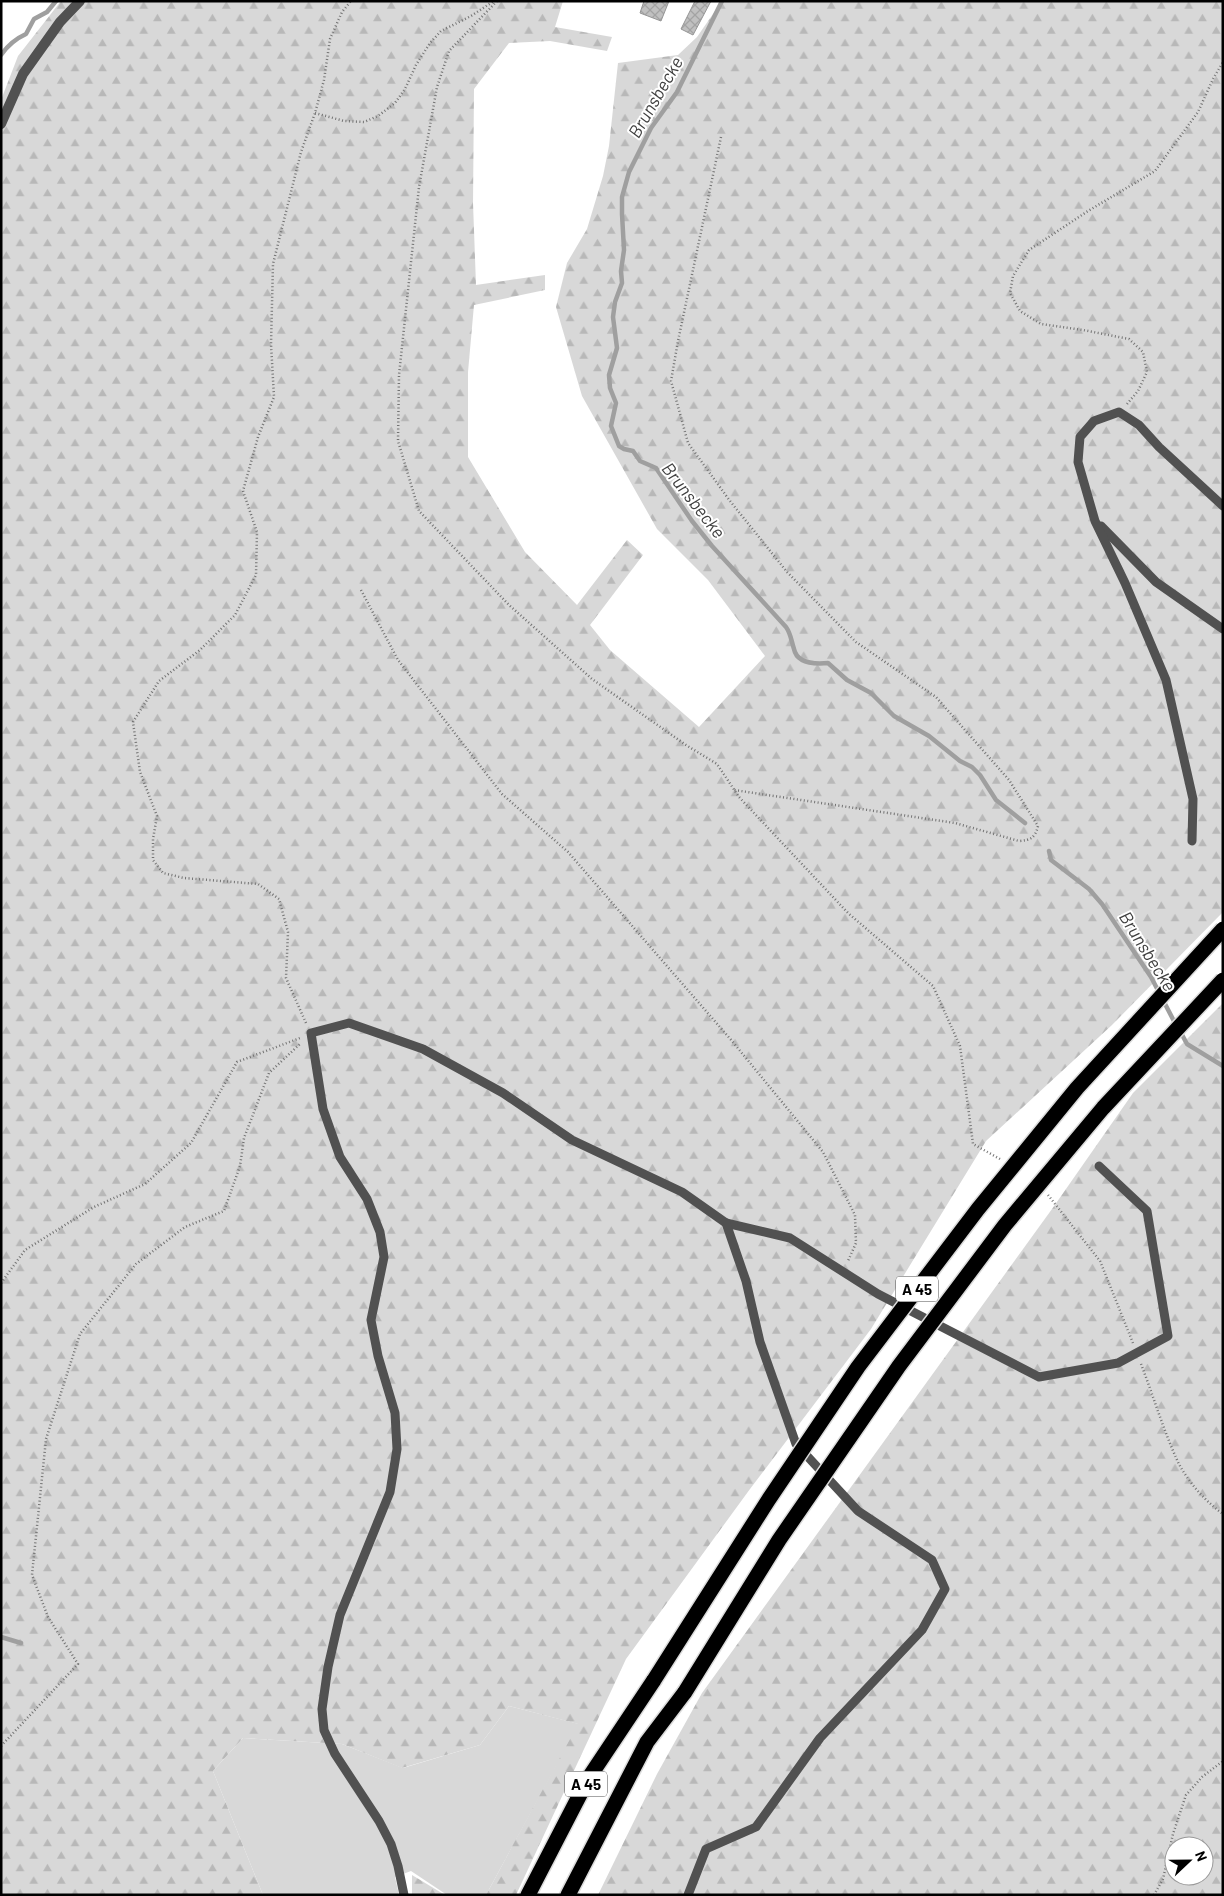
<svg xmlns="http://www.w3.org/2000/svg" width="1224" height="1896" viewBox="0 0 1224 1896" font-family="Barlow,sans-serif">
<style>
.green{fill:#d8d8d8}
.forest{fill:url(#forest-firs);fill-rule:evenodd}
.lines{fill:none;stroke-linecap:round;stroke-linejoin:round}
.stream{stroke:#9f9f9f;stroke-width:4.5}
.building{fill:url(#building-cross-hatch);stroke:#959595}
.motorway-casing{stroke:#dbdbdb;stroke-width:18}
.path{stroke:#737373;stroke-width:2.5;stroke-dasharray:1 2.5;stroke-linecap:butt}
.service{stroke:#515151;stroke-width:9}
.minor{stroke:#515151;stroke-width:10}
.motorway{stroke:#000;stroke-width:15}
.motorway-bridge-casing{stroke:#dbdbdb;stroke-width:18;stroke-linecap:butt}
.motorway-bridge{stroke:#000;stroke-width:15}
.labels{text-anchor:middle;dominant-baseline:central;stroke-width:4;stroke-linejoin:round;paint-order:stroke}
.shield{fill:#fff;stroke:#4c4c4c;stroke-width:1}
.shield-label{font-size:15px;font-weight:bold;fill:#000}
.water-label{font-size:18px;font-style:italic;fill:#404040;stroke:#fff}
</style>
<defs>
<pattern id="forest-firs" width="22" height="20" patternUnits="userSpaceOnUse" patternTransform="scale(1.25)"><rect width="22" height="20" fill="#d8d8d8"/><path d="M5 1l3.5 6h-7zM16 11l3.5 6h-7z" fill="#b8b8b8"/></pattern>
<pattern id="building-cross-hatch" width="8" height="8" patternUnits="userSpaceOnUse" patternTransform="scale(1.25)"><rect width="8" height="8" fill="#c0c0c0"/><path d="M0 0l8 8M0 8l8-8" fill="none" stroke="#a3a3a3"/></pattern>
</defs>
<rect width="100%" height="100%" fill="#fff"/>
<path class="green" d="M 509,1706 L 579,1724 L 486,1895 L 447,1895 L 411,1871 L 395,1877 L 399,1895 L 263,1895 L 213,1771 L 243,1738 L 342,1744 L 403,1768 L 480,1745 Z"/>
<g class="forest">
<path d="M 61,1 L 563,1 L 555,27 L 612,37 L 607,51 L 550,41 L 509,43 L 474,89 L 473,203 L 476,285 L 545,275 L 545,290 L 474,305 L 468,372 L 468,457 L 525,552 L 577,605 L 627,540 L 643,555 L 590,625 L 610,650 L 699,727 L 765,656 L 708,580 L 657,529 L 582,396 L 556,307 L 567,263 L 587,229 L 603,176 L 609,146 L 618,63 L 678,55 L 697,37 L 722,1 L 1223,1 L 1223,912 L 1112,1025 L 986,1141 L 871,1329 L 750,1489 L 626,1659 L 516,1895 L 486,1895 L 578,1724 L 509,1706 L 480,1745 L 402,1768 L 342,1744 L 243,1738 L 213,1771 L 263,1895 L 1,1895 L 1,100 L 18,56 Z"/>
<path d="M 1223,1003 L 1223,1895 L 598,1895 L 657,1774 L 702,1693 L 1052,1209 L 1133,1093 ZM 1174,1846 L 1204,1846 L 1204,1876 L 1174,1876 Z"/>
<path d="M 412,1875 L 445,1895 L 412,1895 Z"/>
</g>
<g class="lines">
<g class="stream">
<path d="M 722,1 L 677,92 L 651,128 L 629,172 L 622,197 L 622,214 L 624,250 L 621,271 L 622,283 L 615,302 L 613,317 L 617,348 L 609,375 L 610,388 L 616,403 L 611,426 L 619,446 L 624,449 L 633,451 L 640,461 L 656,468 L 692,521 L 712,546 L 786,627 C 791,634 791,640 794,649 C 797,664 817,664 828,663 L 847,680 L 871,693 L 894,716 L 929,736 L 960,761 L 972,767 L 980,775 L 996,800 L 1025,823"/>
<path d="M 1,55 C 8,45 15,39 26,34 L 34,19 L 47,12 L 56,1"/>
<path d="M 1049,851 L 1051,860 L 1089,889 L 1102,904 L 1151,977 L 1176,1025"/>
<path d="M 1180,1031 L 1187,1044 L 1223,1066"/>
<path d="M 1,1637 L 21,1643"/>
</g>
</g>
<g class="building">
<path d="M 644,1 L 669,1 L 661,21 L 640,13 Z"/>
<path d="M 695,1 L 711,1 L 693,35 L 681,29 Z"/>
</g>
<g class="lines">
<defs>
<g id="motorway">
<path d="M 528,1895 L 588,1779 L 654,1680"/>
<path d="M 568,1895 L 647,1742 L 685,1692"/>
</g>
</defs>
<use href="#motorway" class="motorway-casing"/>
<g class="path">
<path d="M 497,1 L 449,51 L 437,87 L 419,187 L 399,375 L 398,441 L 419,511 L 509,605 L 592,679 L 686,745 L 717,764 L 739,797 L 848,913 L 933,986 L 960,1046 L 973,1144 L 1000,1159"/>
<path d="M 315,113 L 344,121 L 364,122 L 378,116 L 395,103 L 405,89 L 416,65 L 430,43 L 441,31 L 471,16 L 494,1"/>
<path d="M 721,137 L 678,341 L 671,381 L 688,443 L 730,501 L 787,572 L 856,642 L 936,697 L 1009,780 L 1038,826 C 1035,838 1031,840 1019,841 L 955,823 L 734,790"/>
<path d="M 1127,404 L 1138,391 L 1147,372 L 1143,352 L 1129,339 L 1083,330 L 1041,324 L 1020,311 L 1010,293 L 1013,276 L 1029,250 L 1088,211 L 1155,171 L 1198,112 L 1213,79 L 1223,62"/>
<path d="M 361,590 L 398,660 L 502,794 L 568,852 L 732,1041 L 823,1152 L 855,1215 L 856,1243 L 848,1261"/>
<path d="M 306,1023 L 286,978 L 288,932 L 279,899 L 258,884 L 184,878 L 163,873 L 153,860 L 153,839 L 157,816 L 140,772 L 133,722 L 159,681 L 200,650 L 235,615 L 256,575 L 257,532 L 243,491 L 258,437 L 274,397 L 271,344 L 273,264 L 301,152 L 315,113 L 324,80 L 330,39 L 342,12 L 351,1"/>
<path d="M 1048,1195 L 1100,1261 L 1133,1343"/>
<path d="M 1,1283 L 25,1250 L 94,1207 L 145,1184 L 191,1143 L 237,1062 L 300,1038"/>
<path d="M 1141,1364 C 1153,1395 1164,1432 1178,1462 C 1188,1482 1205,1501 1223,1514"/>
<path d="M 1,1746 L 78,1664 L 48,1617 L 32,1575 L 46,1439 L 80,1334 L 136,1264 L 185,1227 L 224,1211 L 240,1166 L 244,1138 L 269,1073 L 301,1043"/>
<path d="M 1154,1895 L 1163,1879 L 1173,1834 L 1186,1795 L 1202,1777 L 1223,1761"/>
</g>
<g class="service">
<path d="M 1101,526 L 1156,582 L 1223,629"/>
<path d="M 1192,841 L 1193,799 L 1166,680 L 1125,583 L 1095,521 L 1078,462 L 1080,437 L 1094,421 L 1119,412 L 1139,425 L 1159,447 L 1223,506"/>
<path d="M 726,1223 L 790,1238 L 878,1294 L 1039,1377 L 1118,1363 L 1168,1336 L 1147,1211 L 1099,1166"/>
<path d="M 404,1895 L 398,1866 L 391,1844 L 379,1821 L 335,1754 L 324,1730 L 322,1709 L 328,1667 L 340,1615 L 390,1492 L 397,1449 L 395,1413 L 378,1356 L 371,1320 L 384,1257 L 380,1232 L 367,1199 L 340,1157 L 323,1109 L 311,1033 L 349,1023 L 423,1049 L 503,1093 L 572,1140 L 682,1192 L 726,1223 L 746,1281 L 760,1342 L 796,1444 L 858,1511 L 932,1560 L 945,1589 L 922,1630 L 820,1738 L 756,1827 L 706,1849 L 688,1895"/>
</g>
<path class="minor" d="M 1,124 L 23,74 L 60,22 L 80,1"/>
<use href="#motorway" class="motorway"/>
<defs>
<g id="motorway-bridge">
<path d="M 654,1680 L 769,1499 L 858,1367 L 978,1209 L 1077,1088 L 1223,929"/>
<path d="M 685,1692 L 779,1540 L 899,1366 L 1005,1225 L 1103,1108 L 1223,980"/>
</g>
</defs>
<use href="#motorway-bridge" class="motorway-bridge-casing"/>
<use href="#motorway-bridge" class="motorway-bridge"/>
</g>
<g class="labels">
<g class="shield">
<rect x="896" y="1276.5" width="42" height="25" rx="4"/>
<rect x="565" y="1771.5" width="42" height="25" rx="4"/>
</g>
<g class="shield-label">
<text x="917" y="1289">A 45</text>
<text x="586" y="1784">A 45</text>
</g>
<g class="water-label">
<text transform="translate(655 97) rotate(-60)">Brunsbecke</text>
<text transform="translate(694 500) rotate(52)">Brunsbecke</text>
<text transform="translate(1148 951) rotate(58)">Brunsbecke</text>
</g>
</g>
<rect width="1224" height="1896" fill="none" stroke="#000000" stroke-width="5"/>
<g transform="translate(1189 1861) rotate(68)"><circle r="24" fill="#ffffff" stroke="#999999"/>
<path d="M0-4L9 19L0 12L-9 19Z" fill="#000000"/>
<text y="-8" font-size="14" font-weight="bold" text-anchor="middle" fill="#000000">N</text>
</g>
</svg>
